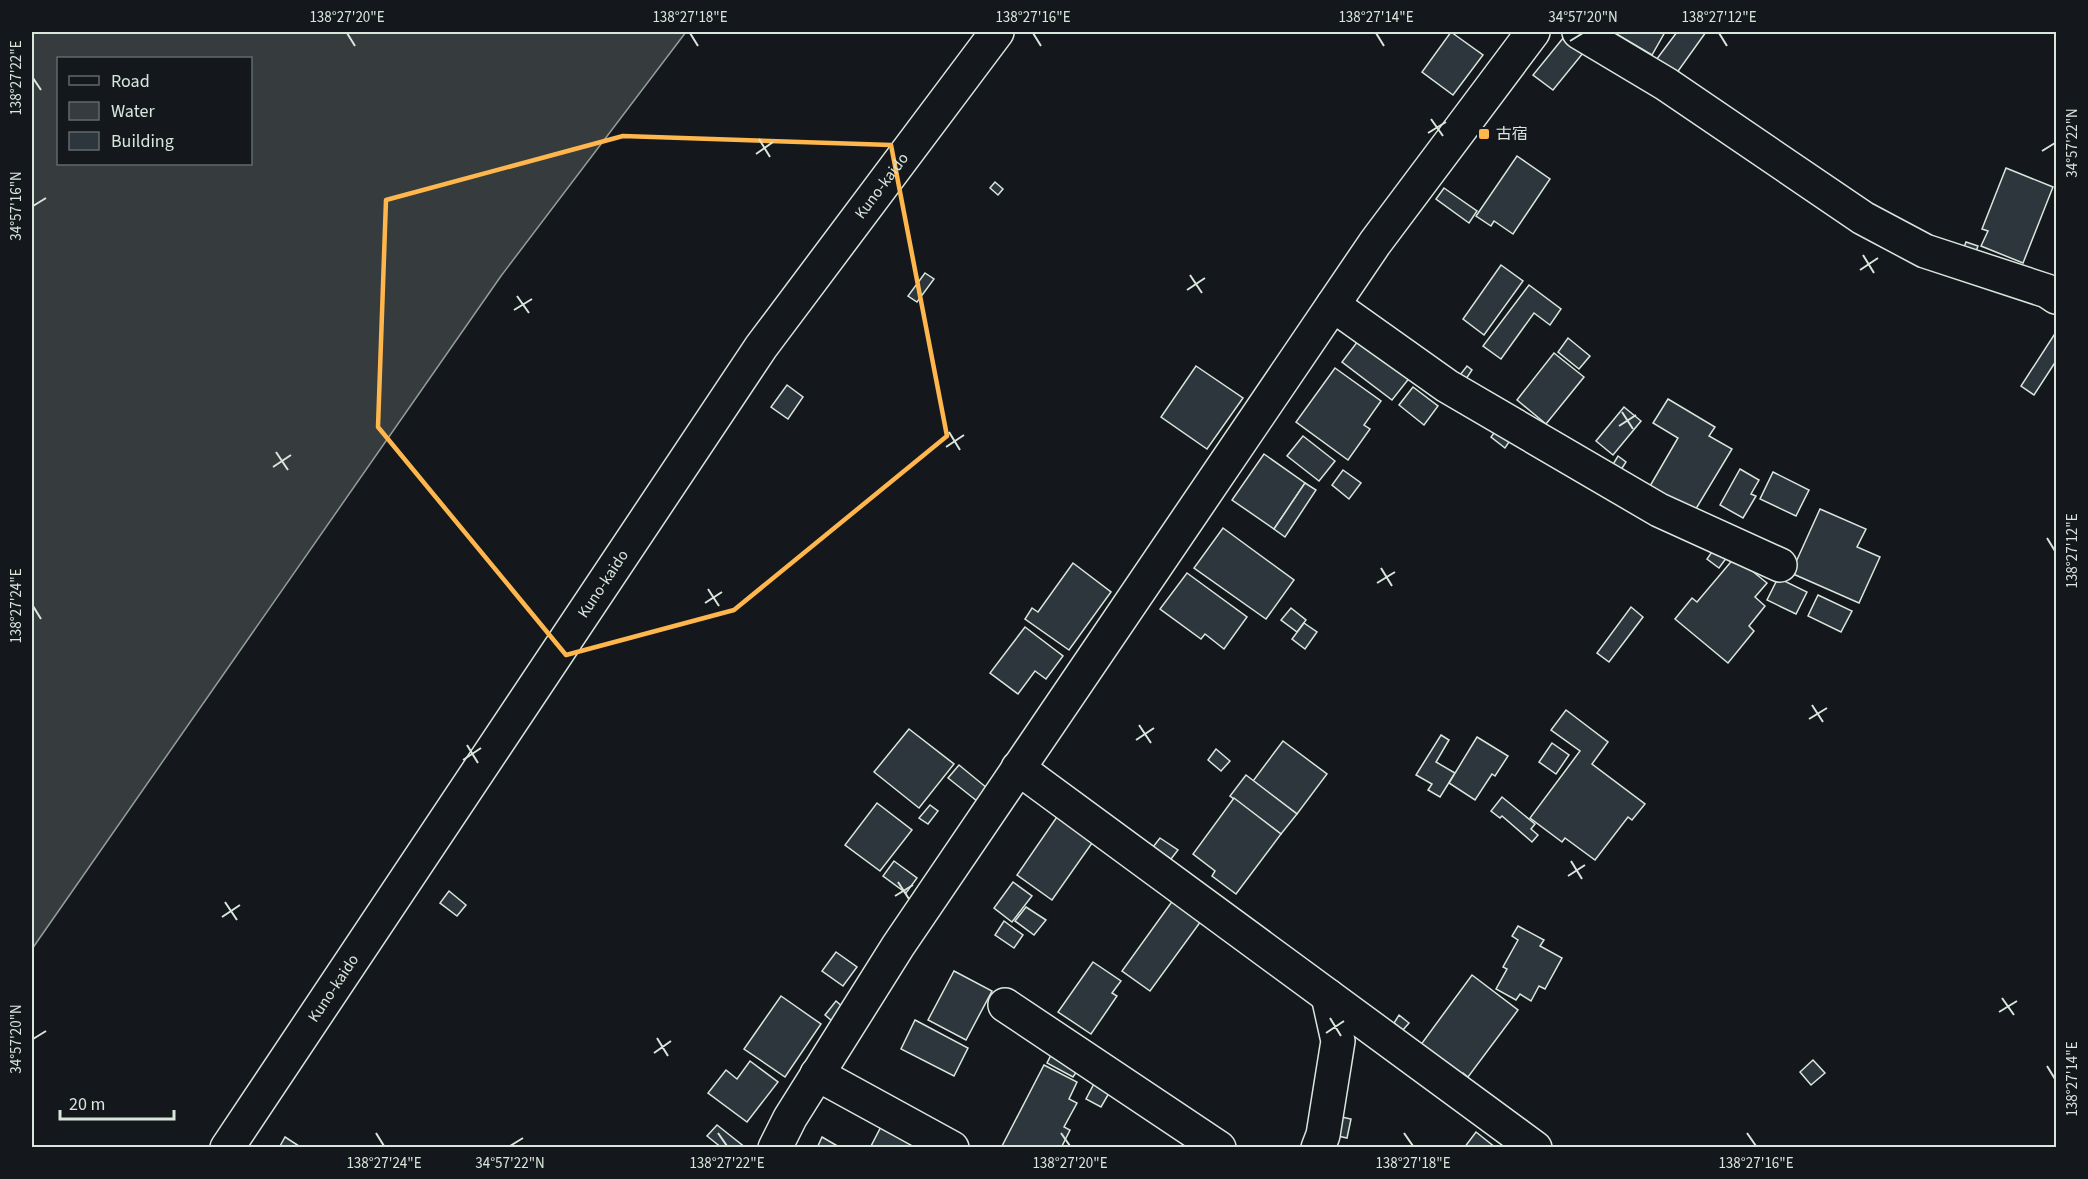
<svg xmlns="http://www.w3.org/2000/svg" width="2088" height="1179" viewBox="0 0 2088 1179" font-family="'Source Sans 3','Noto Sans JP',sans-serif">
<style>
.water{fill:#363b3e;stroke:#939e99;stroke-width:1.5;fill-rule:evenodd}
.building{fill:#2c363c;stroke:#d8e6dc;stroke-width:1.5}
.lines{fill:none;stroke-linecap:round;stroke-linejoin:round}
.minor-casing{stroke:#d8e6dc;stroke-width:36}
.highway-casing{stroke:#d8e6dc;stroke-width:36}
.minor{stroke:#14181c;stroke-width:33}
.highway{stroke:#14181c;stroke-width:33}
.marked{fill:none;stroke:#ffb74d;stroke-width:4.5;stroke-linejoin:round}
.ticks{fill:none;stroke:#d8e6dc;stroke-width:2}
.poi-dot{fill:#ffb74d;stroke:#14181c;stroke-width:2}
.labels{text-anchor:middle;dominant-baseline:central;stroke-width:4.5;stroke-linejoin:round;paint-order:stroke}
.poi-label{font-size:16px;fill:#d8e6dc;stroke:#14181c;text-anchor:start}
.street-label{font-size:16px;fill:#d8e6dc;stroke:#14181c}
.neatline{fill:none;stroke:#d8e6dc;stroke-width:2}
.ticks-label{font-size:15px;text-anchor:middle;fill:#d8e6dc}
</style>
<rect width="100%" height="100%" fill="#14181c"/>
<path class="water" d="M 32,32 L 686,32 L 501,276 L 32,949 ZM 58,58 L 250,58 L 250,164 L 58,164 Z"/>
<g class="building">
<path d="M 1451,32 L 1483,55 L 1453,95 L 1422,72 Z"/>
<path d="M 1568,32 L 1588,47 L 1553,90 L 1533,75 Z"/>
<path d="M 1613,32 L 1665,32 L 1652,55 Z"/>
<path d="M 1677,32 L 1706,32 L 1676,74 L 1656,60 Z"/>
<path d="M 1517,156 L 1550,179 L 1513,234 L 1494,221 L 1491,226 L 1476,216 Z"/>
<path d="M 2006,168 L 2053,187 L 2023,263 L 1981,246 L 1988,231 L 1982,229 Z"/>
<path d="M 995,182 L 1003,189 L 998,195 L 990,188 Z"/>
<path d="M 1444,188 L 1477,211 L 1469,223 L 1436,199 Z"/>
<path d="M 1966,242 L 1978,246 L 1975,254 L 1963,250 Z"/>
<path d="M 1501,265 L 1523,281 L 1484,335 L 1463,319 Z"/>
<path d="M 925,273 L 934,279 L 917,302 L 908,296 Z"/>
<path d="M 1529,285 L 1561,309 L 1550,325 L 1534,313 L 1501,359 L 1483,346 Z"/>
<path d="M 2056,332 L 2056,361 L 2034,395 L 2021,386 Z"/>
<path d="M 1361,337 L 1411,376 L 1392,400 L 1342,362 Z"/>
<path d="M 1568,338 L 1590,356 L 1579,369 L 1558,352 Z"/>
<path d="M 1554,353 L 1584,377 L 1546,424 L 1517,400 Z"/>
<path d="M 1196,366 L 1243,398 L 1207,449 L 1161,417 Z"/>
<path d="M 1467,366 L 1472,370 L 1466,379 L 1460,375 Z"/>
<path d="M 1335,368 L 1381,401 L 1364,425 L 1370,429 L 1348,460 L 1296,422 Z"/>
<path d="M 787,385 L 803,397 L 788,419 L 771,407 Z"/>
<path d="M 1413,387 L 1438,406 L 1424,425 L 1399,405 Z"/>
<path d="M 1668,399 L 1715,427 L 1709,436 L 1732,449 L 1694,512 L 1650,486 L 1678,438 L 1653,423 Z"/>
<path d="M 1624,407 L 1641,421 L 1613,455 L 1596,441 Z"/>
<path d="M 1499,426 L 1513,436 L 1505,448 L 1491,437 Z"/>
<path d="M 1303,436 L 1335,461 L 1319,481 L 1287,456 Z"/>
<path d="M 1264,454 L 1305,483 L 1274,529 L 1232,500 Z"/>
<path d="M 1618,456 L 1626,462 L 1617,476 L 1609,471 Z"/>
<path d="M 1740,469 L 1759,480 L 1751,494 L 1756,496 L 1743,518 L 1720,505 Z"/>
<path d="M 1343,470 L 1361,483 L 1349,499 L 1332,485 Z"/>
<path d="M 1773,472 L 1809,490 L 1796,516 L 1760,499 Z"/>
<path d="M 1305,483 L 1316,490 L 1285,537 L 1274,529 Z"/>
<path d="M 1820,509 L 1866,529 L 1857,547 L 1880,557 L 1859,603 L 1791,573 Z"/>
<path d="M 1223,528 L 1294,580 L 1266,619 L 1194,568 Z"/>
<path d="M 1718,543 L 1730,553 L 1719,568 L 1707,559 Z"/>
<path d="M 1735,557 L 1767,583 L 1755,597 L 1765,606 L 1749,626 L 1754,631 L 1728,663 L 1675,619 L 1692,598 L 1697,602 Z"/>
<path d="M 1073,563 L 1111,592 L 1069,650 L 1025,619 L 1032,608 L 1038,612 Z"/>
<path d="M 1187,573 L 1247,617 L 1224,649 L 1205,634 L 1201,639 L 1160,609 Z"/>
<path d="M 1778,578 L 1807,592 L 1796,614 L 1767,600 Z"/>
<path d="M 1818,595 L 1852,611 L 1841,632 L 1808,616 Z"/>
<path d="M 1631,607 L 1643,617 L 1609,662 L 1597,653 Z"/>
<path d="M 1291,608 L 1306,620 L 1297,632 L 1281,620 Z"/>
<path d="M 1304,623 L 1317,632 L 1305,649 L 1292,639 Z"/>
<path d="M 1025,627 L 1063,656 L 1046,679 L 1035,671 L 1018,694 L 990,673 Z"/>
<path d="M 1566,710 L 1608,742 L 1592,764 L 1645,804 L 1632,820 L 1628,817 L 1595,860 L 1565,838 L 1562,842 L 1530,818 L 1580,751 L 1551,730 Z"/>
<path d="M 909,729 L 954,764 L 919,808 L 874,772 Z"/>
<path d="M 1441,735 L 1449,740 L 1436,762 L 1455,773 L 1440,797 L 1428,790 L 1432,784 L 1416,775 Z"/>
<path d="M 1477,737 L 1508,756 L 1495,776 L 1492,774 L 1475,800 L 1449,783 Z"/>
<path d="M 1283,741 L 1327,774 L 1297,814 L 1253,781 Z"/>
<path d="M 1552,743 L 1569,755 L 1556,774 L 1539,762 Z"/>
<path d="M 1216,749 L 1230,761 L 1221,771 L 1208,760 Z"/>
<path d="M 959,765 L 987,788 L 977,801 L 948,778 Z"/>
<path d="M 1246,775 L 1297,814 L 1281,834 L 1230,796 Z"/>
<path d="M 1502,797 L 1535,824 L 1531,829 L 1538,835 L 1532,842 L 1502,816 L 1500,818 L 1491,811 Z"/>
<path d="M 1234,798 L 1281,834 L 1236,894 L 1212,876 L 1215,871 L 1193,854 Z"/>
<path d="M 877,803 L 912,830 L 880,871 L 845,845 Z"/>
<path d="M 930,805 L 938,811 L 928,824 L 919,818 Z"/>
<path d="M 1061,811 L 1097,836 L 1052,900 L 1017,875 Z"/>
<path d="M 1160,838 L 1178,850 L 1171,859 L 1153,847 Z"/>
<path d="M 894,861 L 917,878 L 906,893 L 883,876 Z"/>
<path d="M 1013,882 L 1032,896 L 1012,922 L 994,908 Z"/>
<path d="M 449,891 L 466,905 L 457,916 L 440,903 Z"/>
<path d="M 1176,896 L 1204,917 L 1150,991 L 1122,971 Z"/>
<path d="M 1026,907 L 1046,920 L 1034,935 L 1015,921 Z"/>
<path d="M 1004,921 L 1023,935 L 1014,948 L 995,935 Z"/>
<path d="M 1518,926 L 1544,940 L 1540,946 L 1562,958 L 1545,989 L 1539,986 L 1531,1001 L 1520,994 L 1516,1000 L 1496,989 L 1507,969 L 1503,967 L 1518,940 L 1512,936 Z"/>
<path d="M 836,952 L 857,967 L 843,986 L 822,971 Z"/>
<path d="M 1093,962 L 1121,981 L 1112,993 L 1117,996 L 1091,1034 L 1058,1012 Z"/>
<path d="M 954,971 L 992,991 L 966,1040 L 928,1020 Z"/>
<path d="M 1472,975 L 1518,1010 L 1468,1077 L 1463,1073 L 1458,1079 L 1417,1050 Z"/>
<path d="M 781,996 L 821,1024 L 785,1077 L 744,1049 Z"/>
<path d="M 836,1001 L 844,1008 L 832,1021 L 825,1015 Z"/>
<path d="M 1399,1015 L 1409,1023 L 1403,1030 L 1394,1023 Z"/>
<path d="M 915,1020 L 968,1048 L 954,1076 L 901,1049 Z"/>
<path d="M 1052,1053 L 1079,1068 L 1073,1077 L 1047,1063 Z"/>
<path d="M 1813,1060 L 1825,1073 L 1811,1085 L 1800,1072 Z"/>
<path d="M 750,1061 L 778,1082 L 747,1122 L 708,1093 L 726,1070 L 737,1079 Z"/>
<path d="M 1044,1065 L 1077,1082 L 1069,1099 L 1077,1103 L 1064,1127 L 1070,1130 L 1061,1148 L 1001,1148 Z"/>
<path d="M 1096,1080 L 1112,1088 L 1101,1107 L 1086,1099 Z"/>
<path d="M 1337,1116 L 1351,1119 L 1347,1138 L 1333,1135 Z"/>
<path d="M 885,1119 L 944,1148 L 870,1148 Z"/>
<path d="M 717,1125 L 746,1148 L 722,1148 L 707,1136 Z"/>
<path d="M 1476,1132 L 1496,1148 L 1464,1148 Z"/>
<path d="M 285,1137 L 299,1146 L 298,1148 L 279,1148 Z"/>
<path d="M 822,1137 L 841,1148 L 817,1148 Z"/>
</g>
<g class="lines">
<defs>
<g id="minor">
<path d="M 1579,32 L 1666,84 L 1863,218 L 1925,251 L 2047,291 L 2056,297"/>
<path d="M 1333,305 L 1447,386 L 1659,510 L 1780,565"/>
<path d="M 1018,768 L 1535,1148"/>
<path d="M 1005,1005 L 1219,1148"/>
<path d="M 817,1074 L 952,1148"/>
<path d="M 775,1148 L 790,1118 L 898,946 L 1375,243 L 1533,32"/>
<path d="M 1318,1148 L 1323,1135 L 1338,1041 L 1328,996"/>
</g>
<g id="highway">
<path id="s1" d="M 227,1148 L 761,347 L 997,32"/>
</g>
</defs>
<use href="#minor" class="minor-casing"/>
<use href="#highway" class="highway-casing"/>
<use href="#minor" class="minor"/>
<use href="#highway" class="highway"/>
</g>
<path class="marked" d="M 623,136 L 891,145 L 947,436 L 734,610 L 566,655 L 378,427 L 386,200 Z"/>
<path class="ticks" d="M 347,33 L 355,46M 690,33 L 698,46M 1033,33 L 1041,46M 1376,33 L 1384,46M 1719,33 L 1727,46M 1570,41 L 1583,33M 33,78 L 41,90M 1431,119 L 1443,136M 1428,133 L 1446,122M 759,139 L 770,157M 2042,151 L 2055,143M 756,154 L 773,142M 33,206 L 46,198M 1863,255 L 1874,273M 1860,270 L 1878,258M 1190,275 L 1202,293M 1187,290 L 1205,278M 517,296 L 529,313M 514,310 L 532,299M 1622,412 L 1633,429M 1619,426 L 1636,415M 949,432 L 960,450M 946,447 L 964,435M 276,452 L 288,470M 273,467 L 291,455M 2047,538 L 2055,551M 1381,568 L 1392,586M 1377,583 L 1395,572M 708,589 L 719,606M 705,603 L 722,592M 33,606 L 41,619M 1812,705 L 1823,722M 1809,719 L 1827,708M 1139,725 L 1151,743M 1136,740 L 1154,728M 467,745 L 478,763M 463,760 L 481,748M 1571,861 L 1582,879M 1568,876 L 1585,865M 898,882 L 909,899M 895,896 L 913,885M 225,902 L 237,920M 222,917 L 240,905M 2002,998 L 2014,1015M 1999,1012 L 2017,1001M 1330,1018 L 1341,1036M 1326,1033 L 1344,1021M 657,1038 L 668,1056M 33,1039 L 46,1031M 654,1053 L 671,1041M 2047,1066 L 2055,1079M 376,1133 L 384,1146M 718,1133 L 727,1146M 1061,1133 L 1070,1146M 1404,1133 L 1413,1146M 1747,1133 L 1756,1146M 510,1146 L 523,1138"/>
<rect class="poi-dot" x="1478" y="128" width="12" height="12" rx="3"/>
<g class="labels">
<g class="poi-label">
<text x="1496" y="134">古宿</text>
</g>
<g class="street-label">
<text stroke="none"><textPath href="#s1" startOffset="1164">Kuno-kaido</textPath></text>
<text stroke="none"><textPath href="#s1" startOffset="678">Kuno-kaido</textPath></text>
<text stroke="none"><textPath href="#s1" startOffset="192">Kuno-kaido</textPath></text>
</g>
</g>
<rect width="2088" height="1179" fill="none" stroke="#14181c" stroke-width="66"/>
<rect x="57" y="57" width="195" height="108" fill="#14181c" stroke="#626a69" stroke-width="1.5"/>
<rect x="69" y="76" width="30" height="9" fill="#14181c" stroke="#626a69" stroke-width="1.5"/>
<text x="111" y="87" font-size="18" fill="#d8e6dc">Road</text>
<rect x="69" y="102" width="30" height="18" fill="#363b3e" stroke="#626a69" stroke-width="1.5"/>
<text x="111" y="117" font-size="18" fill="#d8e6dc">Water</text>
<rect x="69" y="132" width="30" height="18" fill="#2c363c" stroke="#626a69" stroke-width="1.5"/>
<text x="111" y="147" font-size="18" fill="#d8e6dc">Building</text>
<path d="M60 1110v9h114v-9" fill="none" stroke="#d8e6dc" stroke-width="3"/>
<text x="69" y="1110" font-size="18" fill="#d8e6dc" stroke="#14181c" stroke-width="4.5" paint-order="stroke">20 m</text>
<rect x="33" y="33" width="2022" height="1113" class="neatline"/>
<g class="ticks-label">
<text x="347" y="22">138°27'20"E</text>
<text x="690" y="22">138°27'18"E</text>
<text x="1033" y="22">138°27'16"E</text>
<text x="1376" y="22">138°27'14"E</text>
<text x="1583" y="22">34°57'20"N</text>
<text x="1719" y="22">138°27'12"E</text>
<text transform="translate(16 78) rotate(-90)" y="5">138°27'22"E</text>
<text transform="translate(2072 143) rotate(-90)" y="5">34°57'22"N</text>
<text transform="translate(16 206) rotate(-90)" y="5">34°57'16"N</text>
<text transform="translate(2072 551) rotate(-90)" y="5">138°27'12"E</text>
<text transform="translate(16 606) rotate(-90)" y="5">138°27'24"E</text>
<text transform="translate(16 1039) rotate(-90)" y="5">34°57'20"N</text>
<text transform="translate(2072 1079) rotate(-90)" y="5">138°27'14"E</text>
<text x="384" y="1168">138°27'24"E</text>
<text x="510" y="1168">34°57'22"N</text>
<text x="727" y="1168">138°27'22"E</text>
<text x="1070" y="1168">138°27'20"E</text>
<text x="1413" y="1168">138°27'18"E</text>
<text x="1756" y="1168">138°27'16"E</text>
</g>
</svg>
